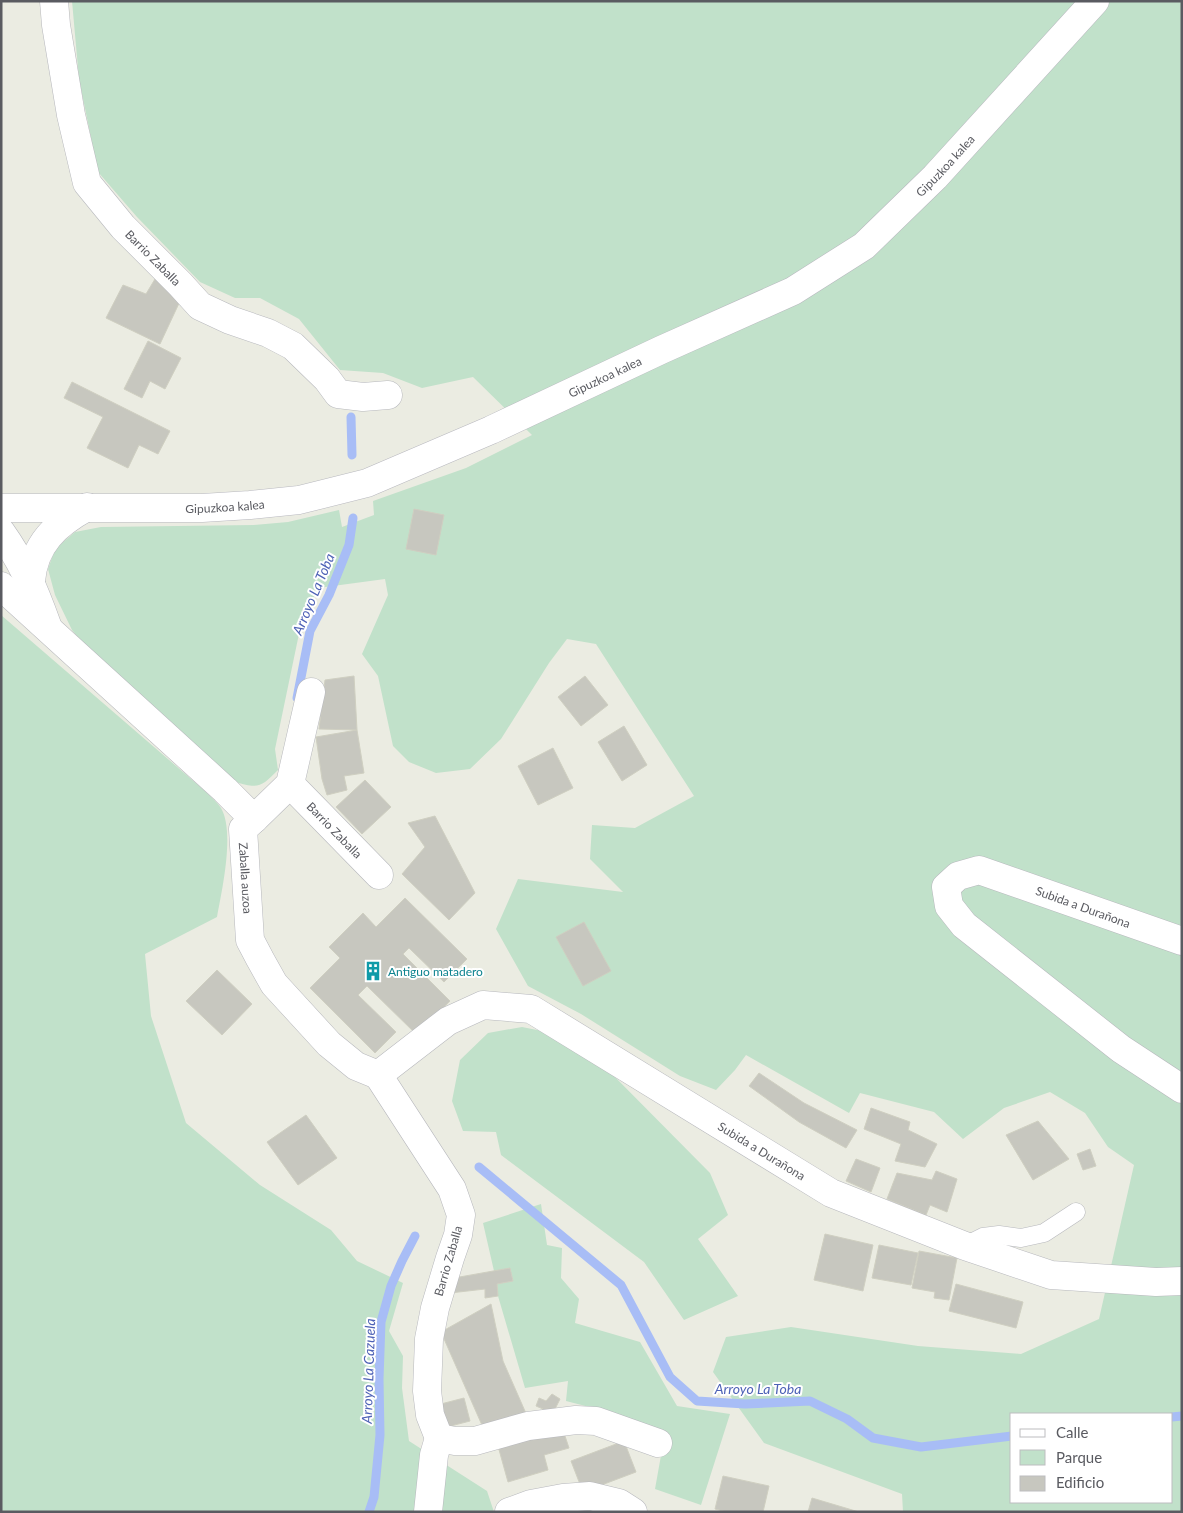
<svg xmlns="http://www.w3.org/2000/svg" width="1183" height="1513" viewBox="0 0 1183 1513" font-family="Lato,sans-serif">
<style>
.green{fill:#c1e1ca;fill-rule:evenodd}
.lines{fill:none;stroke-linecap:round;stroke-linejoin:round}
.stream{stroke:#a8bdf6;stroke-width:9}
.building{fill:#c7c7bf;stroke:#cfcfc1}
.lane-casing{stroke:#b7b8bd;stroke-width:19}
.street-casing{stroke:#b7b8bd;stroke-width:29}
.secondary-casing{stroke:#b8b8bf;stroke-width:29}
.lane{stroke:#fff;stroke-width:18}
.street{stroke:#fff;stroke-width:28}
.secondary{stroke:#fff;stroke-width:28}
.labels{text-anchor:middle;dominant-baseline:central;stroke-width:4;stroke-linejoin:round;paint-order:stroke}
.street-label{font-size:12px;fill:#5a5b61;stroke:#fff}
.culture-label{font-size:12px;fill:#0d838f;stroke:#fff;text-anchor:start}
.water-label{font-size:14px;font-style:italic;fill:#4e62b6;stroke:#fff}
</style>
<rect width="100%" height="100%" fill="#ebece2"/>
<g class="green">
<path d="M 72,1 L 1182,1 L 1182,1512 L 903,1512 L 902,1494 L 764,1443 L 713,1372 L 726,1337 L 791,1327 L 918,1346 L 1021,1354 L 1099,1319 L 1134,1165 L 1108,1147 L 1085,1113 L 1050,1092 L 1004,1108 L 963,1139 L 934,1112 L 860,1093 L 849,1113 L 746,1055 L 735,1070 L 716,1090 L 680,1076 L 581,1014 L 528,986 L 496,929 L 518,879 L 623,892 L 590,859 L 592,825 L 635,828 L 694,796 L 596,644 L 567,639 L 549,663 L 501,739 L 470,769 L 436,773 L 409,762 L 393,746 L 378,676 L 362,654 L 388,595 L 385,579 L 318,588 L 300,629 L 275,749 L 278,770 C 261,787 259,789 235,782 L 96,659 L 72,630 L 55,595 L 48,569 L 55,549 L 75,532 L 101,527 L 254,525 L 288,522 L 339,510 L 342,527 L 374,515 L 373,501 L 466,468 L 532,435 L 473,377 L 422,388 L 383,373 L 340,370 L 299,319 L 260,298 L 235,298 L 200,282 L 137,217 L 98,172 L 79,79 ZM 1012,1414 L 1172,1414 L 1172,1502 L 1012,1502 Z"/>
<path d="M 1,615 L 205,791 C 210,796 217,802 221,808 C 235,832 222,890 217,917 L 145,954 L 151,1016 L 186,1123 L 260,1185 L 331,1230 L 357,1261 L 403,1283 L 389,1331 L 403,1356 L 402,1388 L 409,1441 L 487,1491 L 494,1512 L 1,1512 Z"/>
<path d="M 522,1027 L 557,1034 L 609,1071 L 710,1173 L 728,1215 L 698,1239 L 738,1296 L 684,1320 L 644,1262 L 501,1155 L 496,1132 L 463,1131 L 452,1101 L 460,1060 L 488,1033 Z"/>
<path d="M 541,1204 L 547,1245 L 562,1248 L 561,1278 L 579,1299 L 575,1323 L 640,1342 L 677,1406 L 730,1414 L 701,1505 L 655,1489 L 665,1433 L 605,1411 L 566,1401 L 568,1381 L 525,1388 L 498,1296 L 497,1284 L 513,1281 L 510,1268 L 494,1271 L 483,1223 Z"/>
</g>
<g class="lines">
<g class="stream">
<path d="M 351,417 L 352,455"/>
<path d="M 297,698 L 310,631 L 329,595 L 349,545 L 353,518"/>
<path d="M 479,1167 L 621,1285 L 670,1377 L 697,1401 L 745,1404 L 810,1401 L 847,1419 L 873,1438 L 921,1447 L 1012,1436"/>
<path d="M 1172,1417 L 1182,1416"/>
<path d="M 369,1512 L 374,1497 L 380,1435 L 379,1379 L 381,1322 L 391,1286 L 402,1261 L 415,1236"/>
</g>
</g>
<g class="building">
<path d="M 158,274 L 181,299 L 160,344 L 106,318 L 123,285 L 146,294 Z"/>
<path d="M 148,341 L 181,358 L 165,389 L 150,381 L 142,398 L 124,389 Z"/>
<path d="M 72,382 L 170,431 L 158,454 L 139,445 L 128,468 L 87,448 L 103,417 L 64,398 Z"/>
<path d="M 414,509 L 444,515 L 436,555 L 406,549 Z"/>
<path d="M 354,676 L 357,730 L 319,729 L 325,680 Z"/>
<path d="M 585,676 L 608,705 L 581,726 L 558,697 Z"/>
<path d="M 624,726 L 647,765 L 622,781 L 598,742 Z"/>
<path d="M 357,730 L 364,773 L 344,776 L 347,790 L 327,795 L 322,779 L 316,737 Z"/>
<path d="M 553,748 L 573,788 L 538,805 L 518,766 Z"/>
<path d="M 365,780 L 391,807 L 362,834 L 336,807 Z"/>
<path d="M 435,816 L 475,893 L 449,920 L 402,874 L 425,847 L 408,823 Z"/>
<path d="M 405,898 L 467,959 L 444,982 L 409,948 L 403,954 L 450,1001 L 417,1035 L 367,986 L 358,995 L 396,1032 L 375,1053 L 310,988 L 340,958 L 329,947 L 363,913 L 376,927 Z"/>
<path d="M 584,922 L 611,971 L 583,986 L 556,937 Z"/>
<path d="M 217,970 L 252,1004 L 222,1035 L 186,1001 Z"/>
<path d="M 759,1073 L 804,1103 L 857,1130 L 846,1148 L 799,1122 L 749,1086 Z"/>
<path d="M 871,1108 L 910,1122 L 908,1130 L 937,1144 L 925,1167 L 895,1161 L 901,1144 L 864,1129 Z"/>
<path d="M 306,1115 L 337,1158 L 298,1185 L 267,1142 Z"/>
<path d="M 1038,1121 L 1069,1159 L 1033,1180 L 1006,1135 Z"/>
<path d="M 1090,1149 L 1096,1166 L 1083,1170 L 1077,1154 Z"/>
<path d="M 856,1159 L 880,1168 L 871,1192 L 846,1181 Z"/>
<path d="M 936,1171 L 957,1179 L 947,1212 L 930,1205 L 926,1215 L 887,1199 L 897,1173 L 932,1180 Z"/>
<path d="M 825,1234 L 873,1245 L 863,1291 L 814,1280 Z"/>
<path d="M 879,1245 L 918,1253 L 911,1285 L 872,1278 Z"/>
<path d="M 919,1251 L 957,1258 L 949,1300 L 934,1298 L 935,1292 L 912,1288 Z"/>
<path d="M 510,1268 L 513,1281 L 497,1284 L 498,1296 L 485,1298 L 485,1289 L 450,1293 L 454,1278 Z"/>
<path d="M 956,1284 L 1023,1302 L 1016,1328 L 949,1311 Z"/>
<path d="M 491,1304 L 503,1361 L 528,1418 L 485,1432 L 441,1332 Z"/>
<path d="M 552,1394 L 560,1399 L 552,1415 L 541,1417 L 543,1409 L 536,1406 L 539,1398 L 546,1401 Z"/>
<path d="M 464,1398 L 470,1421 L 443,1428 L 437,1405 Z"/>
<path d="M 562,1427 L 569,1448 L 544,1455 L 548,1470 L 508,1482 L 498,1446 Z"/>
<path d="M 624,1441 L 636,1472 L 583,1492 L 571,1461 Z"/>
<path d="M 723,1476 L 769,1486 L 763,1512 L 727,1512 L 715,1509 Z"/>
<path d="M 812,1498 L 859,1512 L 808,1512 Z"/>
</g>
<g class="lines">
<defs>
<path id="lane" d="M 965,1246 L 983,1237 L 999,1235 L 1021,1238 L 1044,1233 L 1076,1212"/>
<g id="street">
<path id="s1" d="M 54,1 L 56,25 L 71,115 L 87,183 L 123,227 L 180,284 L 200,306 L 230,320 L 268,333 L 293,346 L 327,379 L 338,394 L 363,397 L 388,395"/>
<path d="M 1,532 C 23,563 34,589 47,625"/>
<path d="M 31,581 C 34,544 56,524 87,507"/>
<path id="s2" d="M 1,586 L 225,790 L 254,819 L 243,829 L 250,940 L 260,959 L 274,984 L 329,1044 L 356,1066 L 378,1075"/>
<path id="s3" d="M 290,784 L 379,875"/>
<path d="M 254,819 L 290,784 L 311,692"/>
<path d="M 1182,941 L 979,870 L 958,876 L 946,887 L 949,906 L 964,925 L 1121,1049 L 1182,1089"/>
<path id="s4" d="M 378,1075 L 448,1021 L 483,1005 L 531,1009 L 831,1193 L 965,1246 L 1051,1275 L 1156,1282 L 1182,1281"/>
<path d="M 378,1075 L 452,1189 L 461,1215 L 458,1235 L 450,1258 L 435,1308 L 429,1339 L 427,1391 L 430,1415 L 439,1438 L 455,1441 L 475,1441 L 528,1426 L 576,1420 L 596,1421 L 658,1443"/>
<path d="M 428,1512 L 434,1455 L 439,1438"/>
<path d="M 509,1512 L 531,1504 L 563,1498 L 590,1496 L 619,1503 L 633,1512"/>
</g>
<g id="secondary">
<path id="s5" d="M 1,508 L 202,508 L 250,505 L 299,500 L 367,483 L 491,430 L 661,350 L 793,291 L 864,246 L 935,177 L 1095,1"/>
</g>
</defs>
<use href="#lane" class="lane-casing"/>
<use href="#street" class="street-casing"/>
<use href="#secondary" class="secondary-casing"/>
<use href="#lane" class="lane"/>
<use href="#street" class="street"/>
<use href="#secondary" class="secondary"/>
</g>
<defs>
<symbol id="building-bare" viewBox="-9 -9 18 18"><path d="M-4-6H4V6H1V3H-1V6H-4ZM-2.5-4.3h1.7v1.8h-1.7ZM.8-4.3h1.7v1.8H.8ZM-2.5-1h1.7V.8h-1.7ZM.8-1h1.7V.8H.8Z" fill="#0f9aa8" stroke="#fff" stroke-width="2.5" paint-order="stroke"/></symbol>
</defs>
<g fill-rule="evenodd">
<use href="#building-bare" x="359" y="957" width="28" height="28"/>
</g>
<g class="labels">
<g class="street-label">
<text stroke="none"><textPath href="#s5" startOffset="1034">Gipuzkoa kalea</textPath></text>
<text stroke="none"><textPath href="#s1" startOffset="285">Barrio Zaballa</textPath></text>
<text stroke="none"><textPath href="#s5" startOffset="629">Gipuzkoa kalea</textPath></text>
<text stroke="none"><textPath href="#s5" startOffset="224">Gipuzkoa kalea</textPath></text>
<text stroke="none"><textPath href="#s3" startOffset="64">Barrio Zaballa</textPath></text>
<text stroke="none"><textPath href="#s2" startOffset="408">Zaballa auzoa</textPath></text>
<text transform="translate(1083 907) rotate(20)">Subida a Durañona</text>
<text stroke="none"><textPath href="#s4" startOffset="446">Subida a Durañona</textPath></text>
<text transform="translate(448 1261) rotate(-74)">Barrio Zaballa</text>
</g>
<g class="culture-label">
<text x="388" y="971">Antiguo matadero</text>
</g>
<g class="water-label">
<text transform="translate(313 594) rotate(-67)">Arroyo La Toba</text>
<text transform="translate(368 1371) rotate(-88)">Arroyo La Cazuela</text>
<text x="758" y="1388">Arroyo La Toba</text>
</g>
</g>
<rect width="1183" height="1513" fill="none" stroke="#5a5b61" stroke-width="5"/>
<rect x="1010" y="1413" width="162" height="90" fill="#ffffff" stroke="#bdbdc0"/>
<rect x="1020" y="1429" width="25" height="8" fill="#ffffff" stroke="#bdbdc0"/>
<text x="1056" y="1438" font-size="15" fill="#5a5b61">Calle</text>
<rect x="1020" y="1450" width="25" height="15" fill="#c1e1ca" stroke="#bdbdc0"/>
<text x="1056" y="1463" font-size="15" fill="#5a5b61">Parque</text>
<rect x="1020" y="1476" width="25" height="15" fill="#c7c7bf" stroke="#bdbdc0"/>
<text x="1056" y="1488" font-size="15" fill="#5a5b61">Edificio</text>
</svg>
